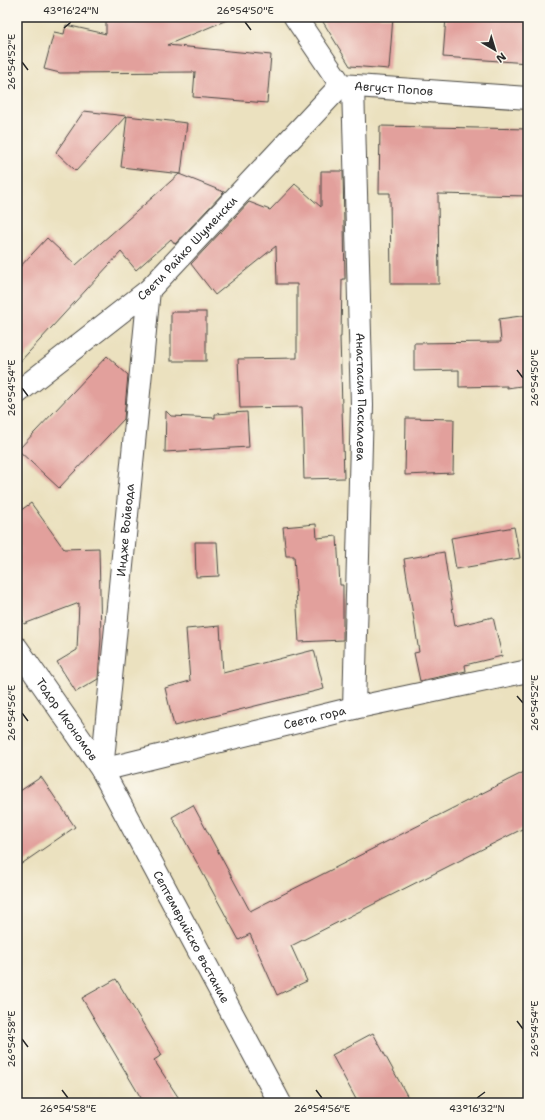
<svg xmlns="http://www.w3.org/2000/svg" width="545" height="1120" viewBox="0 0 545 1120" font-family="'Shantell Sans',sans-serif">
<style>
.building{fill:#e2a09c}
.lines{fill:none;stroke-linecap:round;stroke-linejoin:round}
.minor-casing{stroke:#484641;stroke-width:24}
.minor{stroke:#fff;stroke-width:22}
.ticks{fill:none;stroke:#2b2b2b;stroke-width:1.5}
.labels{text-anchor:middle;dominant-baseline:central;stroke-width:4;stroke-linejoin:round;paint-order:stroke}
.street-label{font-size:12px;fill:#2b2b2b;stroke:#fbf7ec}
.neatline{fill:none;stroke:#2b2b2b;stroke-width:1.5}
.ticks-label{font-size:10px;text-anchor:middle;fill:#2b2b2b}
</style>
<rect width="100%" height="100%" fill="#fbf7ec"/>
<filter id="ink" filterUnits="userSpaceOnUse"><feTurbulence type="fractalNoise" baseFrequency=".025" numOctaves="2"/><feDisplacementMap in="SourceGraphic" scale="8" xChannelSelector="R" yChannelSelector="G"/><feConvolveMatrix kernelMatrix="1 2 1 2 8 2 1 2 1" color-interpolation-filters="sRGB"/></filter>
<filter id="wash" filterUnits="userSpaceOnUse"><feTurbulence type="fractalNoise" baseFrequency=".012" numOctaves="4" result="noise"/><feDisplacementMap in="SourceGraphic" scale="16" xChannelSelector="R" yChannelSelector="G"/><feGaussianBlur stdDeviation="0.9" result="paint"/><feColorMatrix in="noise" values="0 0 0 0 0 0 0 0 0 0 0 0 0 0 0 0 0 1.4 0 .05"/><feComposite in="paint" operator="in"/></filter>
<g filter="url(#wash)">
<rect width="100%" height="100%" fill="#ebe1bf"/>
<g id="blocks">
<g class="building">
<path d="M 106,17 L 234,17 L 167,45 L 271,55 L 267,103 L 193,97 L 195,72 L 60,73 L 44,69 L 54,32 L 64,34 L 66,25 L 106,34 Z"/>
<path d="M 320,17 L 393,17 L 389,69 L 350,66 Z"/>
<path d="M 446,17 L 528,17 L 528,63 L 443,57 Z"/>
<path d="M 84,111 L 126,116 L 76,171 L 56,152 Z"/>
<path d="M 127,116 L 187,123 L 181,174 L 121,167 Z"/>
<path d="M 380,126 L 528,129 L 528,196 L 438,194 L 439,284 L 391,284 L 390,193 L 379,193 Z"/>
<path d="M 321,171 L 343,171 L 345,279 L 342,279 L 341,337 L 340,337 L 344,478 L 304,479 L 302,407 L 240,408 L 238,359 L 297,358 L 297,284 L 277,284 L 276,246 L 215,295 L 191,264 L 249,202 L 270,210 L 295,184 L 321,207 Z"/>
<path d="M 179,174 L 224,192 L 175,244 L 171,239 L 136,270 L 121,252 L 17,365 L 17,270 L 47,238 L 76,265 Z"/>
<rect x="171" y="312" width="35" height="49"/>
<path d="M 528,315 L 528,385 L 507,388 L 507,386 L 459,387 L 459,370 L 414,371 L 414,343 L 501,342 L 499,319 Z"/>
<path d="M 107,356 L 128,375 L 124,419 L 59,488 L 18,450 Z"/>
<path d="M 166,411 L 171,416 L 215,418 L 215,414 L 247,412 L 249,447 L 165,452 Z"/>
<path d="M 406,418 L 454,419 L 453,473 L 405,475 Z"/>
<path d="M 31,503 L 64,549 L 99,548 L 101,638 L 98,679 L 76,692 L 57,662 L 77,650 L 79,603 L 24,624 L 17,604 L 17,513 Z"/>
<path d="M 316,524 L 317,538 L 337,536 L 340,585 L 343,585 L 343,640 L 299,642 L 294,556 L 286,556 L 283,527 Z"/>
<path d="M 514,527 L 520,558 L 456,569 L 451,538 Z"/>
<path d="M 195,542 L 217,542 L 219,576 L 196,577 Z"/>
<path d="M 444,552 L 455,626 L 493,617 L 502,656 L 465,665 L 466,671 L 420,681 L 414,653 L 419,652 L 404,559 Z"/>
<path d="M 220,626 L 223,673 L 314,650 L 324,689 L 174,726 L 165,688 L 190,681 L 186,629 Z"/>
<path d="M 528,770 L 528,826 L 291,946 L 307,981 L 277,995 L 250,934 L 239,940 L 172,817 L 193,805 L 250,911 Z"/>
<path d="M 41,777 L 75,827 L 17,867 L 17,793 Z"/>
<path d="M 116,979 L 162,1055 L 154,1060 L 182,1103 L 144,1103 L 82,998 Z"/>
<path d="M 373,1033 L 411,1103 L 358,1103 L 332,1055 Z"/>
</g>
</g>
</g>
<g filter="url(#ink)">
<use href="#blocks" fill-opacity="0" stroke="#484641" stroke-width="1"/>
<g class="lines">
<defs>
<g id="minor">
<path id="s1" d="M 295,17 L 341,85 L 528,98"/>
<path id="s2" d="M 353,86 L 362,405 L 354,708"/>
<path id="s3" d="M 17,393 L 149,290 L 341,85"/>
<path id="s4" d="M 17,648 L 102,770 L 280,1103"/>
<path id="s5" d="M 102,770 L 149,290"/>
<path id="s6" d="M 102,770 L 354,708 L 528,671"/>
</g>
</defs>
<use href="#minor" class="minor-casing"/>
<use href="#minor" class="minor"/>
</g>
</g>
<path class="ticks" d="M 245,22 L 251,30M 64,28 L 71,22M 22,62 L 28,70M 517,370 L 523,378M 22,388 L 28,396M 517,696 L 523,703M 22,713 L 28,721M 517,1021 L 523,1029M 22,1039 L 28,1047M 62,1090 L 68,1098M 316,1090 L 322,1098M 477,1098 L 485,1092"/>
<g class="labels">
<g class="street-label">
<text stroke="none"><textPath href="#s1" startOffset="135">Август Попов</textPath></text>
<text stroke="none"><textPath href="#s3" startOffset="224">Свети Райко Шуменски</textPath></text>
<text stroke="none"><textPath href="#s2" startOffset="311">Анастасия Паскалева</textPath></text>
<text stroke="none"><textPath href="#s5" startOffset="241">Индже Войвода</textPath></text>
<text stroke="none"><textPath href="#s6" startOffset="219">Света гора</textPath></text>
<text stroke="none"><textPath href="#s4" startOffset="87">Тодор Икономов</textPath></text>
<text stroke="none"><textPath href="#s4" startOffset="338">Септемврийско въстание</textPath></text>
</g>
</g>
<rect width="545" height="1120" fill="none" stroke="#fbf7ec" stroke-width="44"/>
<g transform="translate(495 50) rotate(142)" stroke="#fbf7ec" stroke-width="3" paint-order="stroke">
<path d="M0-3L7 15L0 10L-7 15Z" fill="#2b2b2b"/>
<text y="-6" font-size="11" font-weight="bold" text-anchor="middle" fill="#2b2b2b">N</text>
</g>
<rect x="22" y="22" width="501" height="1076" class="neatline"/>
<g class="ticks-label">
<text x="71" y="14">43°16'24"N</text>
<text x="245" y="14">26°54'50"E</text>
<text transform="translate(11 62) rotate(-90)" y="4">26°54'52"E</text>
<text transform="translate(534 378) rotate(-90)" y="4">26°54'50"E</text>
<text transform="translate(11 388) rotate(-90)" y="4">26°54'54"E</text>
<text transform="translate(534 703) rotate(-90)" y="4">26°54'52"E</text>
<text transform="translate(11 713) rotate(-90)" y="4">26°54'56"E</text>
<text transform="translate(534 1029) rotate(-90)" y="4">26°54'54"E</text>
<text transform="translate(11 1039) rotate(-90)" y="4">26°54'58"E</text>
<text x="68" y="1112">26°54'58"E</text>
<text x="322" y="1112">26°54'56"E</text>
<text x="477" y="1112">43°16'32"N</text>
</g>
</svg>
